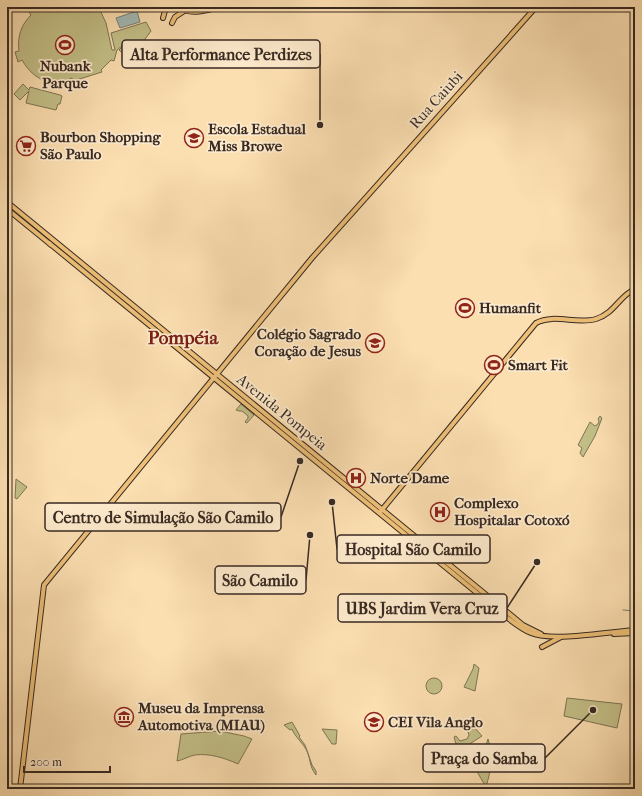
<svg xmlns="http://www.w3.org/2000/svg" width="642" height="796" viewBox="0 0 642 796" font-family="'IM FELL French Canon',serif">
<style>
.green{fill:#c4c088;stroke:#7e7556}
.water{fill:#a3bab6;stroke:#78807b}
.lines{fill:none;stroke-linecap:round;stroke-linejoin:round}
.stream{stroke:#78807b;stroke-width:1}
.major-casing{stroke:#382a23;stroke-width:6}
.major{stroke:#eec078;stroke-width:4}
.labels{text-anchor:middle;dominant-baseline:central;stroke-width:3.5;stroke-linejoin:round;paint-order:stroke}
.poi-label{font-size:15px;font-weight:bold;fill:#382a23;stroke:#fdeacc;text-anchor:start}
.street-label{font-size:15px;fill:#382a23;stroke:#fdeacc}
.district-label{font-size:19px;font-weight:bold;fill:#7a1f14;stroke:#fdeacc}
.leader{fill:none;stroke:#382a23;stroke-width:1.5}
.callout-dot{fill:#382a23;stroke:#fdeacc;stroke-width:1.5}
.callout{fill:#fdeacc;stroke:#382a23;stroke-width:1.5}
.callout-label{font-size:16px;text-anchor:middle;font-weight:bold;fill:#382a23}
</style>
<rect width="100%" height="100%" fill="#fcdfb1"/>
<filter id="stains"><feTurbulence type="fractalNoise" baseFrequency=".005" numOctaves="4"/><feColorMatrix values="0 0 0 0 .2 0 0 0 0 .09 0 0 0 0 .02 0 0 0 .5 -.17"/></filter>
<radialGradient id="worn" r=".72"><stop offset=".6" stop-color="#630" stop-opacity="0"/><stop offset="1" stop-color="#630" stop-opacity=".3"/></radialGradient>
<g class="green">
<path d="M 37,7 L 40,11 L 50,7 L 100,7 L 99,8 L 106,23 L 112,50 L 115,50 L 111,33 L 146,22 L 151,31 L 134,54 L 129,59 L 119,50 L 124,45 L 123,45 L 117,50 L 114,61 L 111,60 L 101,70 L 102,72 L 73,81 L 72,78 L 62,82 L 62,86 L 52,86 L 52,83 C 38,80 29,72 22,60 L 18,62 L 15,52 L 19,51 C 17,37 21,25 31,15 L 29,12 Z"/>
<path d="M 23,84 L 29,90 L 30,87 L 60,95 L 62,96 L 60,104 L 58,104 L 56,110 L 26,103 L 29,91 L 20,100 L 14,94 Z"/>
<path d="M 241,404 L 254,415 L 247,423 L 245,422 L 248,418 L 248,416 L 242,411 L 239,411 L 236,410 Z"/>
<path d="M 600,416 L 602,418 L 595,436 L 583,457 L 580,453 L 582,448 L 578,445 L 590,422 L 595,426 L 598,424 L 599,421 L 598,419 Z"/>
<path d="M 16,479 L 27,487 L 17,499 L 15,498 Z"/>
<path d="M 474,664 L 479,668 L 475,691 L 464,687 L 473,669 Z"/>
<circle cx="434" cy="686" r="8"/>
<path d="M 567,698 L 622,704 L 617,728 L 564,716 Z"/>
<path d="M 292,722 L 300,736 L 299,737 L 305,745 L 312,765 L 316,771 L 316,775 C 309,766 311,760 307,751 C 303,743 295,737 292,729 L 290,730 L 284,725 Z"/>
<path d="M 474,727 L 482,736 L 465,747 L 464,760 L 459,760 L 459,744 L 456,744 L 454,737 L 456,736 L 460,741 L 467,739 L 469,735 L 467,729 Z"/>
<path d="M 322,729 L 337,730 L 336,744 L 332,744 Z"/>
<path d="M 220,731 L 244,736 L 252,739 L 238,764 C 225,758 209,753 195,755 C 189,756 183,760 177,761 L 181,734 Z"/>
<path d="M 488,739 C 494,757 491,769 486,787 L 476,770 L 479,759 L 486,756 L 485,748 Z"/>
</g>
<path class="water" d="M 137,11 L 140,22 L 120,28 L 116,18 Z"/>
<g class="lines">
<path class="stream" d="M 623,610 L 635,611"/>
<defs>
<g id="major">
<path d="M 179,7 C 190,16 207,10 220,7"/>
<path d="M 163,18 L 166,7"/>
<path d="M 172,23 L 175,17 L 184,11"/>
<path d="M 7,202 L 523,625 L 541,634"/>
<path d="M 7,209 L 50,244"/>
<path d="M 51,245 L 49,243 L 477,593 C 492,605 514,626 531,633 C 553,642 609,632 635,630"/>
<path d="M 381,511 L 536,323 C 555,313 576,325 596,319 C 615,313 619,296 635,289"/>
<path d="M 614,634 L 635,633"/>
<path d="M 542,647 L 561,637"/>
<path d="M 20,789 L 44,585 L 312,258 L 536,7"/>
</g>
</defs>
<use href="#major" class="major-casing"/>
<use href="#major" class="major"/>
</g>
<defs>
<symbol id="stadium-ring" viewBox="-11 -11 22 22"><circle r="9.5" fill="#fdeacc" stroke="#8f2418" stroke-width="1.5"/><path d="M0-5a6.5 5 0 1 0 0 10a6.5 5 0 1 0 0-10ZM-3.5-1.8h7v3.6h-7Z" fill="#8f2418"/></symbol>
<symbol id="school-ring" viewBox="-11 -11 22 22"><circle r="9.5" fill="#fdeacc" stroke="#8f2418" stroke-width="1.5"/><path d="M0-5L7-2L0 1L-7-2ZM-4 1L0 2.5L4 1V4Q0 6-4 4Z" fill="#8f2418"/></symbol>
<symbol id="supermarket-ring" viewBox="-11 -11 22 22"><circle r="9.5" fill="#fdeacc" stroke="#8f2418" stroke-width="1.5"/><path d="M-6-5.5h2.5l.6 2H6L4.5 2H-2.5L-4.4-4H-6ZM-1.5 3.2a1.3 1.3 0 1 0 .1 0ZM3 3.2a1.3 1.3 0 1 0 .1 0Z" fill="#8f2418"/></symbol>
<symbol id="hospital-ring" viewBox="-11 -11 22 22"><circle r="9.5" fill="#fdeacc" stroke="#8f2418" stroke-width="1.5"/><path d="M-5-5h3v3.5h4V-5h3V5h-3V1.5h-4V5h-3Z" fill="#8f2418"/></symbol>
<symbol id="museum-ring" viewBox="-11 -11 22 22"><circle r="9.5" fill="#fdeacc" stroke="#8f2418" stroke-width="1.5"/><path d="M0-6L6-3V-2H-6V-3ZM-5-1h2V3h-2ZM-1-1h2V3h-2ZM3-1h2V3H3ZM-6 4H6V6H-6Z" fill="#8f2418"/></symbol>
</defs>
<g fill-rule="evenodd">
<use href="#stadium-ring" x="54" y="34" width="22" height="22"/>
<use href="#school-ring" x="183" y="127" width="22" height="22"/>
<use href="#supermarket-ring" x="15" y="135" width="22" height="22"/>
<use href="#stadium-ring" x="454" y="297" width="22" height="22"/>
<use href="#school-ring" x="364" y="332" width="22" height="22"/>
<use href="#stadium-ring" x="483" y="354" width="22" height="22"/>
<use href="#hospital-ring" x="345" y="467" width="22" height="22"/>
<use href="#hospital-ring" x="429" y="501" width="22" height="22"/>
<use href="#museum-ring" x="113" y="706" width="22" height="22"/>
<use href="#school-ring" x="363" y="711" width="22" height="22"/>
</g>
<g class="labels">
<g class="poi-label">
<text x="65" y="66" text-anchor="middle">Nubank<tspan x="65" dy="17">Parque</tspan></text>
<text x="208" y="129">Escola Estadual<tspan x="208" dy="17">Miss Browe</tspan></text>
<text x="40" y="137">Bourbon Shopping<tspan x="40" dy="17">São Paulo</tspan></text>
<text x="479" y="308">Humanfit</text>
<text x="361" y="334" text-anchor="end">Colégio Sagrado<tspan x="361" dy="17">Coração de Jesus</tspan></text>
<text x="508" y="365">Smart Fit</text>
<text x="370" y="478">Norte Dame</text>
<text x="454" y="503">Complexo<tspan x="454" dy="17">Hospitalar Cotoxó</tspan></text>
<text x="138" y="708">Museu da Imprensa<tspan x="138" dy="17">Automotiva (MIAU)</tspan></text>
<text x="388" y="722">CEI Vila Anglo</text>
</g>
<g class="street-label">
<text transform="translate(436 100) rotate(-48)">Rua Caiubi</text>
<text transform="translate(282 412) rotate(39)">Avenida Pompeia</text>
</g>
<g class="district-label">
<text x="183" y="338">Pompéia</text>
</g>
</g>
<path class="leader" d="M320 125L320 54M300 461L281 517M332 502L337 549M310 535L306 580M537 562L507 608M593 710L545 758"/>
<g class="callout-dot">
<circle cx="320" cy="125" r="4"/>
<circle cx="300" cy="461" r="4"/>
<circle cx="332" cy="502" r="4"/>
<circle cx="310" cy="535" r="4"/>
<circle cx="537" cy="562" r="4"/>
<circle cx="593" cy="710" r="4"/>
</g>
<g class="callout">
<rect x="122" y="40" width="198" height="28" rx="4"/>
<rect x="45" y="503" width="236" height="28" rx="4"/>
<rect x="337" y="535" width="153" height="28" rx="4"/>
<rect x="215" y="566" width="91" height="28" rx="4"/>
<rect x="338" y="594" width="169" height="28" rx="4"/>
<rect x="423" y="744" width="122" height="28" rx="4"/>
</g>
<g class="callout-label">
<text x="221" y="60">Alta Performance Perdizes</text>
<text x="163" y="523">Centro de Simulação São Camilo</text>
<text x="413" y="555">Hospital São Camilo</text>
<text x="260" y="586">São Camilo</text>
<text x="422" y="614">UBS Jardim Vera Cruz</text>
<text x="484" y="764">Praça do Samba</text>
</g>
<rect width="642" height="796" fill="none" stroke="#fcdfb1" stroke-width="24"/>
<rect x="8" y="8" width="626" height="780" fill="none" stroke="#382a23" stroke-width="2"/>
<rect x="12" y="12" width="618" height="772" fill="none" stroke="#382a23"/>
<path d="M24 766v6h86v-6" fill="none" stroke="#382a23" stroke-width="2"/>
<text x="30" y="766" font-size="12" fill="#382a23" stroke="#fdeacc" stroke-width="3" paint-order="stroke">200 m</text>
<rect width="100%" height="100%" filter="url(#stains)"/>
<rect width="100%" height="100%" fill="url(#worn)"/>
</svg>
